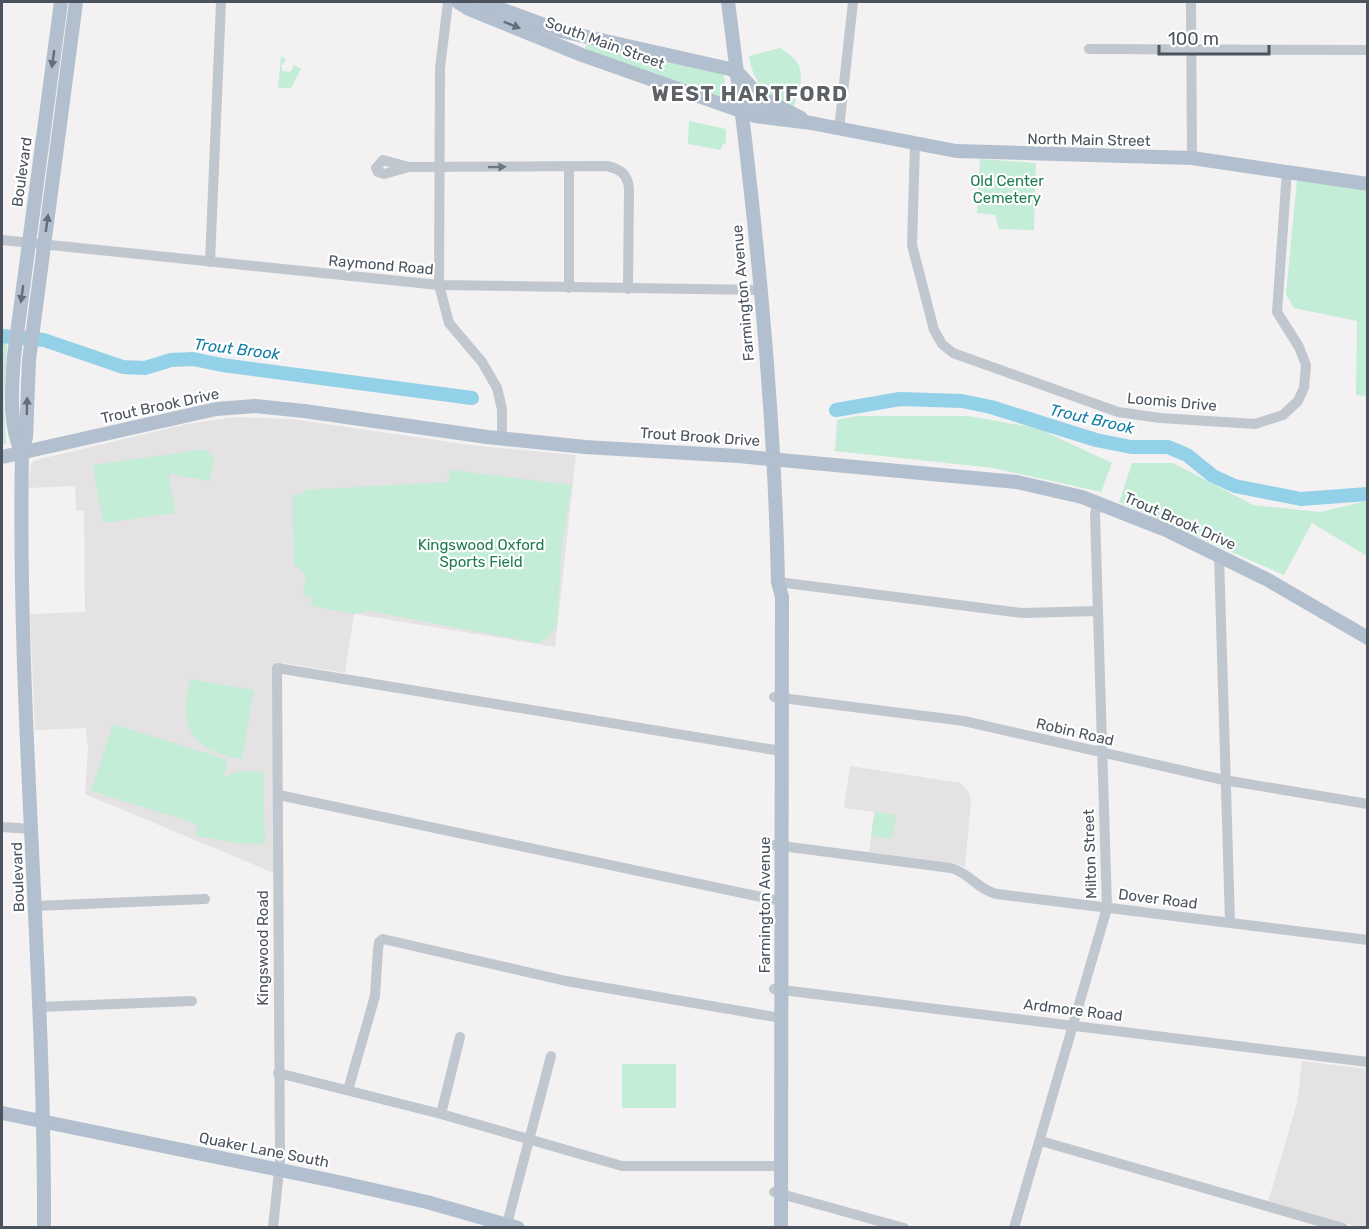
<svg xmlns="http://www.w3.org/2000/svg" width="1369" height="1229" viewBox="0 0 1369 1229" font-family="Rubik,sans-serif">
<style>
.education{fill:#e4e2e3}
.green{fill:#c3edd6}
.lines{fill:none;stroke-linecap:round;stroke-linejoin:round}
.river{stroke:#93d1e8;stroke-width:14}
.minor{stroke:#c0c7cf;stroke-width:10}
.major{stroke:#b2bfce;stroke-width:14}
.oneway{fill:#646e7a}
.oneway2{fill:#6d7680}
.labels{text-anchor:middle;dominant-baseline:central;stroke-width:4.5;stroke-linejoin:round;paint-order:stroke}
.street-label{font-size:15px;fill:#4a535e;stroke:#fff}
.park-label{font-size:15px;fill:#1d7c52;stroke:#fff}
.water-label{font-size:16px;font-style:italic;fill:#157ea6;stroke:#fff}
.district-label{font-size:21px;font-weight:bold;letter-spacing:1.5px;fill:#5e6165;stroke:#fff}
</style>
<rect width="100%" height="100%" fill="#f3f1f1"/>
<g class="education">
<path d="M 236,417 L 291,419 L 477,446 L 576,455 L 555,647 L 354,614 L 345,673 L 284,663 L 277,665 L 274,873 L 85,794 L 88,749 L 86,728 L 35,730 L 30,614 L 85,612 L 84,511 L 76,511 L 75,486 L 28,488 L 31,464 L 36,460 L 187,424 Z"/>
<path d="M 850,766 L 961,783 L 969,793 L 971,802 L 965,867 L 954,863 L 869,852 L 874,812 L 844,808 Z"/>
<path d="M 1302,1061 L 1367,1069 L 1367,1227 L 1358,1227 L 1268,1202 L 1297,1103 Z"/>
</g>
<g class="green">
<path d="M 587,44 L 718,71 L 724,75 L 726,98 L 589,52 L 585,47 Z"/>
<path d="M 780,48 C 809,65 802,79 794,106 C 767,101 753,82 749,56 Z"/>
<path d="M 281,56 L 286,60 L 281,66 L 283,71 L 290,72 L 294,65 L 301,69 L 291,88 L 278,88 Z"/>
<path d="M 689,121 L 726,129 L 726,144 L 723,143 L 721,150 L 688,144 Z"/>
<path d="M 980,159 L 1036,163 L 1034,230 L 999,229 L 995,215 L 977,213 Z"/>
<path d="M 1297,180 L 1367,191 L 1367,396 L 1356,395 L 1357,321 L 1294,308 L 1286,294 Z"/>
<path d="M 2,330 L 8,330 L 4,402 L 6,443 L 2,445 Z"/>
<path d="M 857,416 L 968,416 L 1037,428 L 1112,463 L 1101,492 L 993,468 L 835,451 L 837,420 Z"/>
<path d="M 206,449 L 214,460 L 210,481 L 169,474 L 175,513 L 103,523 L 93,465 Z"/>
<path d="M 1132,463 L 1173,463 L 1253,505 L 1320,512 L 1367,501 L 1367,556 L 1312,523 L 1284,575 L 1119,502 Z"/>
<path d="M 451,470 L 572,485 L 562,543 L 557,624 L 547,639 L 537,643 L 370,611 L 354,614 L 312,606 L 311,597 L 303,595 C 306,581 308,573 294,565 L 292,498 L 297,493 L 303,494 L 304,490 L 447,482 Z"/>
<path d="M 190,679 L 254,690 L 242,759 C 191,750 179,729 190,679 Z"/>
<path d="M 113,724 L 228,760 L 224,777 L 240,771 L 263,771 L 265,844 L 235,843 L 196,836 L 197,824 L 91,791 Z"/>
<path d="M 875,812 L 896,815 L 892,839 L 871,836 Z"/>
<rect x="622" y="1064" width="54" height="44"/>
</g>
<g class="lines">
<g class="river">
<path d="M 2,336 L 44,340 L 123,367 L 145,368 L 171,360 L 193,359 L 222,365 L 472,398"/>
<path d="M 836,410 L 900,399 L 962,401 L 991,407 L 1096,440 L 1131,447 L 1168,447 L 1187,455 L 1213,476 L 1235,486 L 1301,499 L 1368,494"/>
</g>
<g class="minor">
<path d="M 448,2 L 440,68 L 439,285 L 449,323 L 482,362 L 497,388 L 502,409 L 502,438"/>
<path d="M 1191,2 L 1192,158"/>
<path d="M 1089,49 L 1368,50"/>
<path d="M 839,129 L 853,2"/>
<path d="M 915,145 L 912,245 L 934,330 L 942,344 L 953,353 L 1118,412 L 1160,418 L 1255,424 L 1283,415 L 1298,401 L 1304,388 L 1306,365 L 1299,347 L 1277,312 L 1287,171"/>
<path d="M 409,167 L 384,174 L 378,172 L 376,168 L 383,160 L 409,167 L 607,166 C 621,169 628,175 629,189 L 628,289"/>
<path d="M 2,240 L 439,285 L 759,290"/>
<path d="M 210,262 L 221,2"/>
<path d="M 569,288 L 569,167"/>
<path d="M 1219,555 L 1230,922"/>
<path d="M 778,582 L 1022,613 L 1098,611"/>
<path d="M 774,697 L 964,721 L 1224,780 L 1368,804"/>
<path d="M 279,795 L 780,901"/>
<path d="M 2,827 L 32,829"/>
<path d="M 774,845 L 951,868 C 970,873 978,890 997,894 L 1368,940"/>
<path d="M 35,906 L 205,899"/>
<path d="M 774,989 L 1368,1062"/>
<path d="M 39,1007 L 192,1001"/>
<path d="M 278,1073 L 441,1114 L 622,1166 L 781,1166"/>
<path d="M 348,1090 L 375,996 L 378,950 L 379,942 L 383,939 L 566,981 L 781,1018"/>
<path d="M 441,1114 L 460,1037"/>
<path d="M 1041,1141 L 1343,1228"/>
<path d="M 774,1192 L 904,1228"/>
<path d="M 507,1224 L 551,1056"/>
<path d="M 273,1228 L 280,1161 L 277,668 L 781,751"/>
<path d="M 1014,1228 L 1107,908 L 1095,514 L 1098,503"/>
</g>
<g class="major">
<path d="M 458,2 L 469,9 L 582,55 L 755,116 L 811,123 L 956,151 L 1192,158 L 1368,184"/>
<path d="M 481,2 L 561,31 L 730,69 L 740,75 L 760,97 L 801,118"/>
<path d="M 728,2 C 753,194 774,388 778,582 L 782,597 L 781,1228"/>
<path d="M 742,113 L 751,105 L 774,113"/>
<path d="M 22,453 C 8,425 12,386 14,356 L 61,2"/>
<path d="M 2,457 L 216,409 L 255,406 L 304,411 L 487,437 L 585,447 L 738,456 L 1017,482 L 1082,497 L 1166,530 L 1268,580 L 1368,638"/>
<path d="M 2,1113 L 334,1181 L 427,1202 L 518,1228"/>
<path d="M 44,1228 C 45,969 17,711 22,453 L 26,437 L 29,360 L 76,2"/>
</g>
</g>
<defs><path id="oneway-solid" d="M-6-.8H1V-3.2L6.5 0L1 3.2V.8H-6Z" transform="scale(1.5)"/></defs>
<g class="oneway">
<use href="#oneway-solid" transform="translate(512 25) rotate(22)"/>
<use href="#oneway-solid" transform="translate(53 59) rotate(98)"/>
<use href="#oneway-solid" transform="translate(47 223) rotate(-82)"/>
<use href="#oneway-solid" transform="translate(22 294) rotate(98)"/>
<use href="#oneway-solid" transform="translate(27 406) rotate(-89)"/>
</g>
<use class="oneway2" href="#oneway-solid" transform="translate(497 167) rotate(-1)"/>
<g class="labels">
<g class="street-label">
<text transform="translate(605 43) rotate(20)">South Main Street</text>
<text transform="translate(1089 140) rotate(1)">North Main Street</text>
<text transform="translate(22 172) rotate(-82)">Boulevard</text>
<text transform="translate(381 265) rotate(5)">Raymond Road</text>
<text transform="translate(743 293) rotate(-95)">Farmington Avenue</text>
<text transform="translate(1172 402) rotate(5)">Loomis Drive</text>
<text transform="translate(160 406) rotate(-12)">Trout Brook Drive</text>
<text transform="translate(700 437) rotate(4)">Trout Brook Drive</text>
<text transform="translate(1180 521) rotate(24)">Trout Brook Drive</text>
<text transform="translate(1075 732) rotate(13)">Robin Road</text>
<text transform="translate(1090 854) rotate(-92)">Milton Street</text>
<text transform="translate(18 877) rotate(-92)">Boulevard</text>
<text transform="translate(1158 899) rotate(7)">Dover Road</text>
<text transform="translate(765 905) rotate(-90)">Farmington Avenue</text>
<text transform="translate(263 948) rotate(-90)">Kingswood Road</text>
<text transform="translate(1073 1010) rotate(7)">Ardmore Road</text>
<text transform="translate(264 1150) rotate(11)">Quaker Lane South</text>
</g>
<g class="park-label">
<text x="1007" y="181">Old Center<tspan x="1007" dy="17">Cemetery</tspan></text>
<text x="481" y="545">Kingswood Oxford<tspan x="481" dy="17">Sports Field</tspan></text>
</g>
<g class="water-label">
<text transform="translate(237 349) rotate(7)">Trout Brook</text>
<text transform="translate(1092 419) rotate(13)">Trout Brook</text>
</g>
<g class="district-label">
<text x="750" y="93">WEST HARTFORD</text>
</g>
</g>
<rect width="1369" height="1229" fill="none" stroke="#4a535e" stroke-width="6"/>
<path d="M1159 45v9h110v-9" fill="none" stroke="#4a535e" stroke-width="3"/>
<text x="1168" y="45" font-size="18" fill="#4a535e" stroke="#ffffff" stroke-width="4.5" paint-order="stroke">100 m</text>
</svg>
